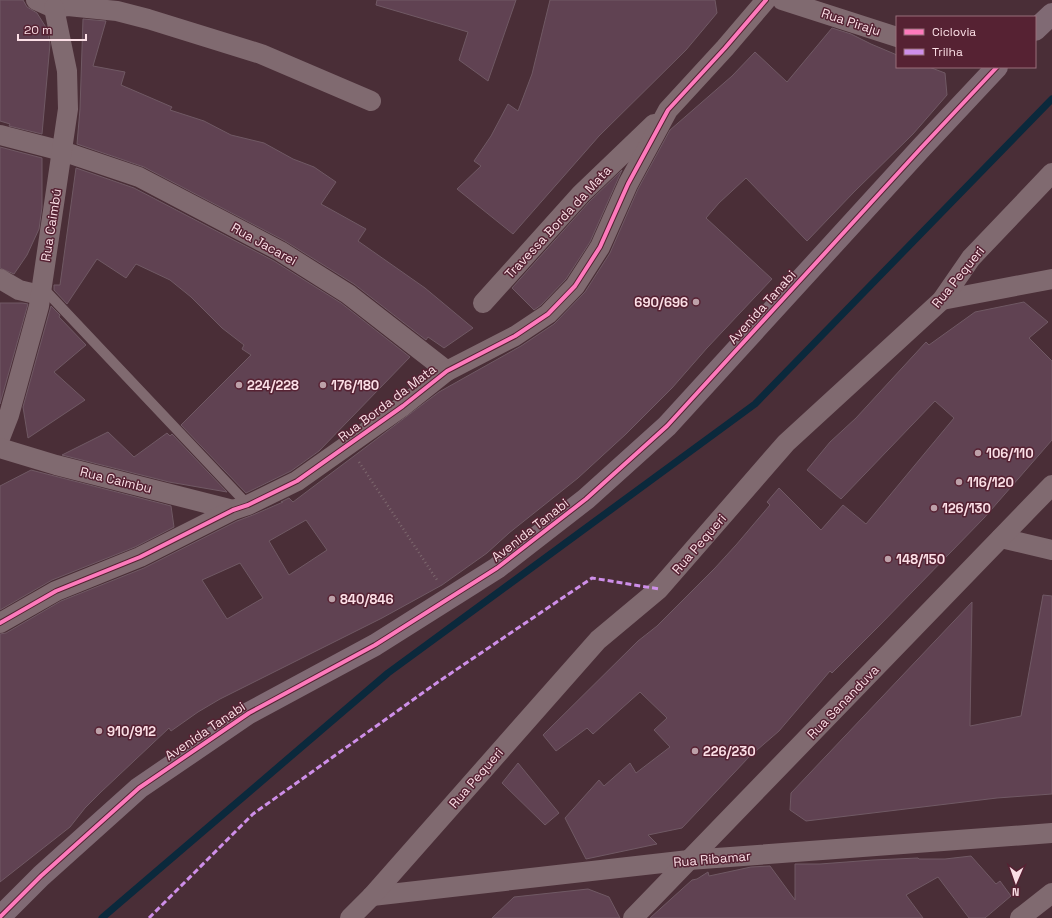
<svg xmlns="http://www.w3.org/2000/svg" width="1052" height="918" viewBox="0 0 1052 918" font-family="'Space Grotesk',sans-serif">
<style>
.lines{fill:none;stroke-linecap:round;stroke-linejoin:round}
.stream{stroke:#0b293c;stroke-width:7}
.building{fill:#604252;stroke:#705964;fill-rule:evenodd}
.path{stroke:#7d686e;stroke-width:2.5;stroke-dasharray:1 3;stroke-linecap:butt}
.lane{stroke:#806a70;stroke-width:10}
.street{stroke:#806a70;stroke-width:20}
.secondary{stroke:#806a74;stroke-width:22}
.quiet{stroke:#ce8fe9;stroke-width:3;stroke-dasharray:6 3;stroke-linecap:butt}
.cycleway-casing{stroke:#562233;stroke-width:6}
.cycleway{stroke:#fd7abc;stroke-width:4}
.poi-dot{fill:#bda1a9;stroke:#562233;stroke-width:1.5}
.labels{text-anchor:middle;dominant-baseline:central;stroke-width:3;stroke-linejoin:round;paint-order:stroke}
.street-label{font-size:13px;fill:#fbdfe6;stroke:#562233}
.poi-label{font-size:13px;font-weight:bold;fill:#fbdfe6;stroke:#562233;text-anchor:start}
</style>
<rect width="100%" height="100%" fill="#4a2e37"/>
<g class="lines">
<path class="stream" d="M 102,918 L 388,673 L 755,404 L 1052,99"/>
</g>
<g class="building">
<path d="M 0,0 L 23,0 L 27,7 L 37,13 L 47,29 L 50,44 L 42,134 L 9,126 L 10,124 L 0,121 Z"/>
<path d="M 377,0 L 516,0 L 488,81 L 459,60 L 468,32 L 376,5 Z"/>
<path d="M 550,0 L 715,0 L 717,13 L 686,50 L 599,136 L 513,234 L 457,189 L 481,166 L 474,161 L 491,136 L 508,104 L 518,111 L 532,74 Z"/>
<path d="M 83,19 L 106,21 L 93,66 L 125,72 L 121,85 L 172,107 L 170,110 L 204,121 L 231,135 L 264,143 L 293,159 L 314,167 L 336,182 L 321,204 L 366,229 L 358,241 L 425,288 L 473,328 L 444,348 L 428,337 L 426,340 L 354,284 L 285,241 L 144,167 L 77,144 L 80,109 Z"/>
<path d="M 832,28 L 851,34 L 871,44 L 897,55 L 897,67 L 929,67 L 945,73 L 947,95 L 913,134 L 854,192 L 807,241 L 746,178 L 719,203 L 706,218 L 772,279 L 707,348 L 672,388 L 626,434 L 578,478 L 509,533 L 487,553 L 442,585 L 382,618 L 220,699 L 198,712 L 171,731 L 169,728 L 101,792 L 85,808 L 70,827 L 0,882 L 0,634 L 6,633 L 61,601 L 144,568 L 237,521 L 253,515 L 283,502 L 281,502 L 289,498 L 293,502 L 439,392 L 521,346 L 554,324 L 585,292 L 610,253 L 638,189 L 670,130 L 732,76 L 755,52 L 787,82 ZM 306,520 L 327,550 L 289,575 L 269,541 ZM 240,563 L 263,598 L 227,619 L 202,580 Z"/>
<path d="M 0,147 L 42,158 L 42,207 L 39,229 L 27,255 L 14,274 L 0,268 Z"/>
<path d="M 76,168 L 134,188 L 274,261 L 341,303 L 410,357 L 319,451 L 291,471 L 246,493 L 181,425 L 251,355 L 242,349 L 244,345 L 222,328 L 191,297 L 170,280 L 136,264 L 126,278 L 97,259 L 67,304 L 54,290 L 54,285 L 60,285 Z"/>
<path d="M 622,170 L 590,242 L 566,279 L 541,305 L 534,310 L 512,288 L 589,202 Z"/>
<path d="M 1024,302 L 1048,322 L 1029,338 L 1052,361 L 1052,440 L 984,518 L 878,627 L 832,673 L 830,671 L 779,731 L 749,757 L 682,828 L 648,835 L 657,844 L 586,859 L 565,818 L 599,780 L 604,786 L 630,763 L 636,773 L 670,747 L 654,730 L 667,718 L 640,692 L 593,734 L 587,728 L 556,751 L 543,735 L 638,641 L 657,626 L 715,568 L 736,545 L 770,505 L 767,502 L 779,488 L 821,530 L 843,505 L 866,524 L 954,418 L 935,401 L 841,499 L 807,470 L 830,442 L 856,418 L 926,342 L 929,345 L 975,312 Z"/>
<path d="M 0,303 L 22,303 L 28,304 L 0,404 Z"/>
<path d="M 51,306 L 60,315 L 59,317 L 86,345 L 54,372 L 85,400 L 28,438 L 23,407 Z"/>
<path d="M 108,432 L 134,457 L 167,433 L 170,436 L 172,434 L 227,492 L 169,482 L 62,455 Z"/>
<path d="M 31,470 L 171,506 L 174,527 L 135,547 L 52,580 L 0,610 L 0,486 Z"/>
<path d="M 1043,595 L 1052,596 L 1052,794 L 997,798 L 806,821 L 790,810 L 791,793 L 972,602 L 970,726 L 1021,716 Z"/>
<path d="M 518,763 L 559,813 L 545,825 L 502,783 Z"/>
<path d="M 971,856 L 996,884 L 1000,881 L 1011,896 L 985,918 L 969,918 L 938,877 L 906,895 L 923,918 L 650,918 L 692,880 L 697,879 L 708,872 L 709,876 L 751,867 L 770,866 L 795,900 L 795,864 L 820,864 L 873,860 L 918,858 L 919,859 L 945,859 Z"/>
<path d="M 588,889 L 609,897 L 620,918 L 492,918 L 514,897 Z"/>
</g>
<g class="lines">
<path class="path" d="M 359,462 L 437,580"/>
<path class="lane" d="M 42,287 L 248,505"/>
<g class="street">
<path d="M 36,0 L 54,8"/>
<path d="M 782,0 L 897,37"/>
<path d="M 54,8 L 68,6 L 117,11 L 148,19 L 261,54 L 371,101"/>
<path d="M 0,135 L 62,151 L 139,177 L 280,251 L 348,294 L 447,371"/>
<path d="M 0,279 L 19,290 L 40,295"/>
<path d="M 942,300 L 1052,279"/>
<path d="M 483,303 L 581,194 L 654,124"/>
<path d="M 0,438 L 9,415 L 39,306 L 68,109 L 67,71 L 54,8"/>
<path d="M 0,448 L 56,465 L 233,510"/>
<path d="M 1001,538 L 1052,550"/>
<path d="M 0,623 L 56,591 L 140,557 L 233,510 L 248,505 L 297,481 L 403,406 L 447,371 L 515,336 L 548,314 L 575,286 L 600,247 L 628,184 L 668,110 L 725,48 L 766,0"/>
<path d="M 372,896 L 689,860 L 1052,833"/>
<path d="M 350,918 L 372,896 L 598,640 L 659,589 L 786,443 L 942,300 L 971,258 L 1052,173"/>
<path d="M 633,918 L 1052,485"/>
<path d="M 1020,918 L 1052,893"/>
</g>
<g class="secondary">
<path d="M 1035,30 L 1052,14"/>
<path d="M 0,917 L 41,876 L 139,788 L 249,713 L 375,645 L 497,568 L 586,499 L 667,426 L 921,148 L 997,67"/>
</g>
<path class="quiet" d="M 149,918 L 253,814 L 438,682 L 592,578 L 659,589"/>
<defs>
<g id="cycleway">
<path d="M 0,623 L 56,591 L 140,557 L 233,510 L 248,505 L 297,481 L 403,406 L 447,371 L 515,336 L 548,314 L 575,286 L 600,247 L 628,184 L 668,110 L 725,48 L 766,0"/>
<path d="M 0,917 L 41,876 L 139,788 L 249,713 L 375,645 L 497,568 L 586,499 L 667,426 L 921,148 L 997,67"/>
</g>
</defs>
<use href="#cycleway" class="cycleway-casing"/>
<use href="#cycleway" class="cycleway"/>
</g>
<g class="poi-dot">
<circle cx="696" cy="302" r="4"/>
<circle cx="239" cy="385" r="4"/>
<circle cx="323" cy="385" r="4"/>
<circle cx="978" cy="453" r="4"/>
<circle cx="959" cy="482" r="4"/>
<circle cx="934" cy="508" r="4"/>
<circle cx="888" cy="559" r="4"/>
<circle cx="332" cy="599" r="4"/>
<circle cx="99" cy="731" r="4"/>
<circle cx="695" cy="751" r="4"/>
</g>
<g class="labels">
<g class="street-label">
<text transform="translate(851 22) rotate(18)">Rua Piraju</text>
<text transform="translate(558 222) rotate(-47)">Travessa Borda da Mata</text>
<text transform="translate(51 225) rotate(-81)">Rua Caimbú</text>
<text transform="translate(264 244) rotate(29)">Rua Jacarei</text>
<text transform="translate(958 277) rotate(-51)">Rua Pequeri</text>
<text transform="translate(762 307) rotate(-48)">Avenida Tanabi</text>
<text transform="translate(387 403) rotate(-37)">Rua Borda da Mata</text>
<text transform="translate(116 480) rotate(14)">Rua Caimbu</text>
<text transform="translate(530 530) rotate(-38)">Avenida Tanabi</text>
<text transform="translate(699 544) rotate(-49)">Rua Pequeri</text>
<text transform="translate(843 702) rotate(-46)">Rua Sananduva</text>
<text transform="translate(205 731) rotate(-34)">Avenida Tanabi</text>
<text transform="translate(476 778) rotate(-49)">Rua Pequeri</text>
<text transform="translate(712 859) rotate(-5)">Rua Ribamar</text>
</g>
<g class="poi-label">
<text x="688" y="302" text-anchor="end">690/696</text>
<text x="247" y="385">224/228</text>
<text x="331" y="385">176/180</text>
<text x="986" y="453">106/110</text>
<text x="967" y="482">116/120</text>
<text x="942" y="508">126/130</text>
<text x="896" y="559">148/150</text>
<text x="340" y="599">840/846</text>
<text x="107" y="731">910/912</text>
<text x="703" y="751">226/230</text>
</g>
</g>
<rect x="896" y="16" width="140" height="52" fill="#562233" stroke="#986e7b"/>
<rect x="904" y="29" width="20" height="6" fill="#fd7abc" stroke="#986e7b"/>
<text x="932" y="36" font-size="12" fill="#fbdfe6">Ciclovia</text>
<rect x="904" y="49" width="20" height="6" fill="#ce8fe9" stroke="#986e7b"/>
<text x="932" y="56" font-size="12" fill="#fbdfe6">Trilha</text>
<g transform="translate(1016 882) rotate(182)" stroke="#562233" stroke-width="3" paint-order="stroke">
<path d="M0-3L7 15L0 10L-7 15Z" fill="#fbdfe6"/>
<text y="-6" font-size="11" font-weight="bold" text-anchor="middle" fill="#fbdfe6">N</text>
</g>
<path d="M18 34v6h68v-6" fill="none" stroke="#fbdfe6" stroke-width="2"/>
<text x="24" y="34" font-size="12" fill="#fbdfe6" stroke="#562233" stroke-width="3" paint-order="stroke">20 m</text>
</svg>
